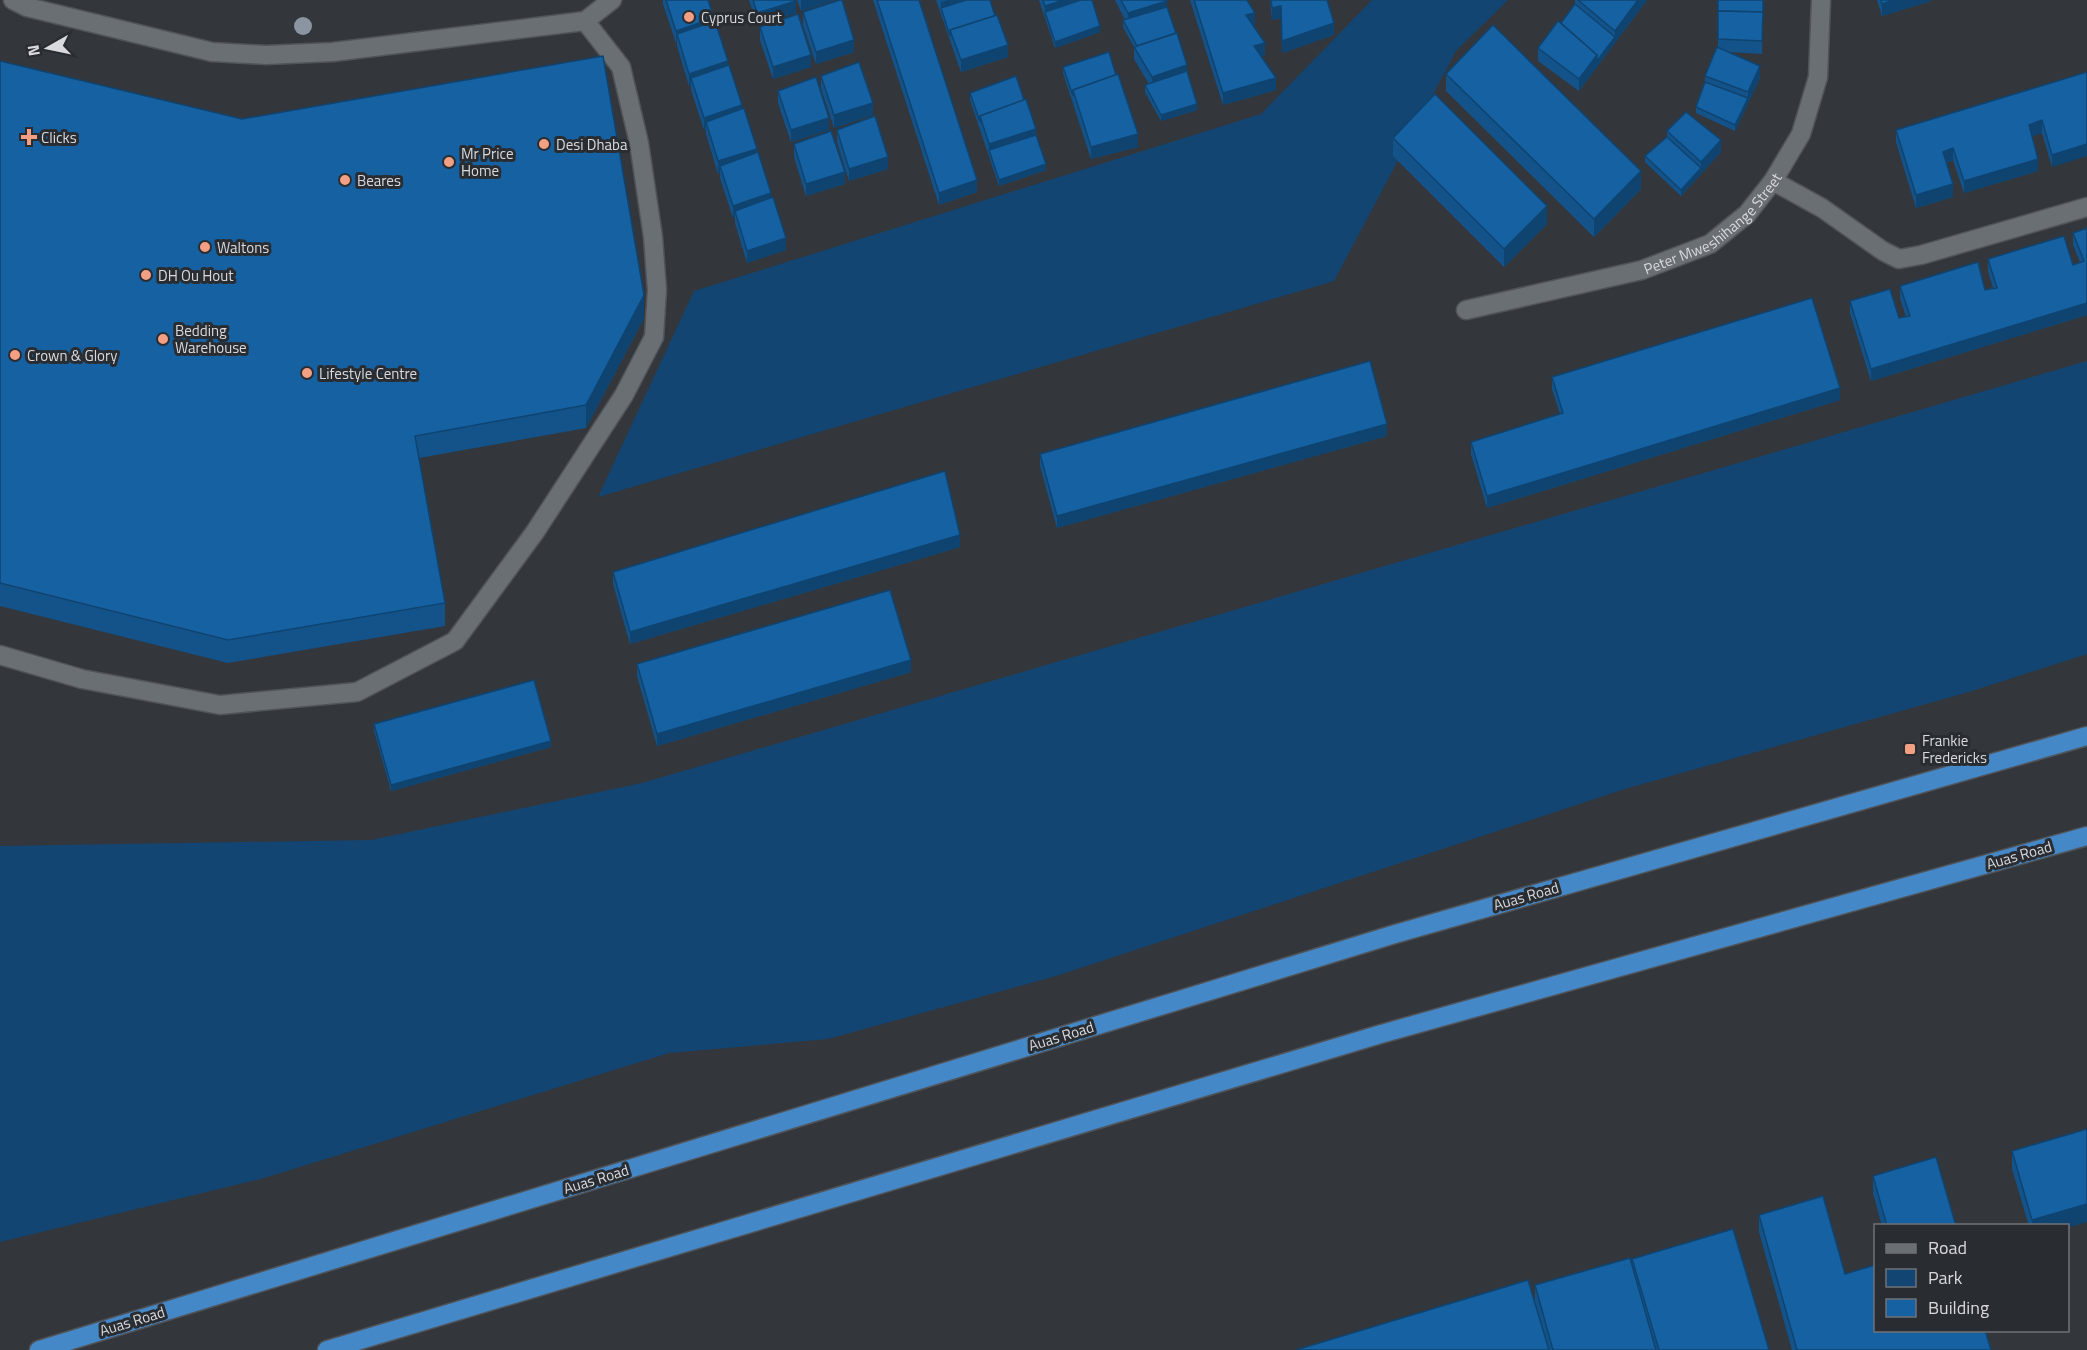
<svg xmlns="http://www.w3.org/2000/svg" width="2087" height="1350" viewBox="0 0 2087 1350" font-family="'Titillium Web',sans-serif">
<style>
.green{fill:#134572}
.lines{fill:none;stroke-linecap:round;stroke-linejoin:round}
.service-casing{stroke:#505357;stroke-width:21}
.minor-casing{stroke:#505357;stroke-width:21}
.trunk-casing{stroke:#505357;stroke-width:21}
.service{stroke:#6a6f74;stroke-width:18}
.minor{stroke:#6a6f74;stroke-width:18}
.trunk{stroke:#4488c8;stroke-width:18}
.tree{fill:#8a95a1}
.wall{fill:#13538a}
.shaded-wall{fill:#0f4471}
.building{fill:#1661a1;stroke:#0f4471;stroke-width:1.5}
.poi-dot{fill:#f39f83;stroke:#292d32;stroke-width:2}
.labels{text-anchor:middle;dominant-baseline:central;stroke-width:6;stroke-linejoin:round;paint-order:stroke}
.poi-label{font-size:15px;fill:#d8dadd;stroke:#292d32;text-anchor:start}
.street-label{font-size:15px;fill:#d8dadd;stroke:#292d32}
</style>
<rect width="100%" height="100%" fill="#33373c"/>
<g class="green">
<path d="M 1372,0 L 1508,0 L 1456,51 L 1334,281 L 598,497 L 694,291 L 1261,114 Z"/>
<path d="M 2087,361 L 2087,654 L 1972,691 L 1625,789 L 1056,976 L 828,1039 L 669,1053 L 264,1178 L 0,1242 L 0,846 L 371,840 L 642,783 Z"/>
</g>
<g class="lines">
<defs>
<g id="service">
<path d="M 13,0 L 27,7 L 212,52 L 266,55 L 333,52 L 585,21 L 612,0"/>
<path d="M 0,655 L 82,679 L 220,705 L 357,692 L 455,641 L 535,532 L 624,395 L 654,337 L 657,290 L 653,237 L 639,143 L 621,67 L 585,21"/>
</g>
<g id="minor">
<path d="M 1773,181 L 1822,208 L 1883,251 L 1899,259 L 1921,255 L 2087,207"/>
<path id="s1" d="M 1466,310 L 1642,270 L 1710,244 L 1747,214 L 1773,181 L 1801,134 L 1818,77 L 1821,0"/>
</g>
<g id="trunk">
<path d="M 39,1350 L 1395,934 L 2087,736"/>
<path d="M 327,1350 L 1381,1034 L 2087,836"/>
</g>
</defs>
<use href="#service" class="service-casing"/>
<use href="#minor" class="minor-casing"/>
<use href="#trunk" class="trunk-casing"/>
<use href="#service" class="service"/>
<use href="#minor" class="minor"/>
<use href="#trunk" class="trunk"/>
</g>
<circle class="tree" cx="303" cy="26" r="9"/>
<g class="wall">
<path d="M 663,0 L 708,0 L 728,65 L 771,198 L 786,250 L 747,263 L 735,223 L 735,217 L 733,218 L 720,178 L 720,173 L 718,174 L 706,134 L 706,130 L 704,130 L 691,90 L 691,86 L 689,86 L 677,46 L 677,43 L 676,43 L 663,4 Z"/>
<path d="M 749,0 L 796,0 L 796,13 L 757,25 Z"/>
<path d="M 797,0 L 835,0 L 801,11 Z"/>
<path d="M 873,0 L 919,0 L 977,192 L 939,205 Z"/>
<path d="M 936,0 L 990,0 L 1008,57 L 961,72 Z"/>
<path d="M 1039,0 L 1092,0 L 1100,32 L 1055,48 Z"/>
<path d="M 1115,0 L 1167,0 L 1167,7 L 1187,71 L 1197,110 L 1161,121 L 1145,92 L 1145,85 L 1149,84 L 1134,59 L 1134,47 L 1123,27 L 1123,20 L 1125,20 Z"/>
<path d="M 1190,0 L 1247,0 L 1255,25 L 1253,26 L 1265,55 L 1261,56 L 1276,90 L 1223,105 Z"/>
<path d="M 1270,0 L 1327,0 L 1334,35 L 1282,53 L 1281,18 L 1272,20 Z"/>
<path d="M 1575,0 L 1647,0 L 1579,91 L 1538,61 L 1538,48 L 1561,23 L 1575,4 Z"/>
<path d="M 1718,0 L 1763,0 L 1762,54 L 1729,52 L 1760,78 L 1735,131 L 1696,113 L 1696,107 L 1705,82 L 1705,76 L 1718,47 Z"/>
<path d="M 1877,0 L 1931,0 L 1931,1 L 1882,16 Z"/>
<path d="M 803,12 L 854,52 L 816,64 L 803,25 Z"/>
<path d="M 760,27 L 811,67 L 773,79 L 760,40 Z"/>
<path d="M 0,61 L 644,318 L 586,428 L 419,458 L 445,603 L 445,626 L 228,663 L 0,606 Z"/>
<path d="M 1063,67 L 1138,147 L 1091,159 L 1063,73 Z"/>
<path d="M 2087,72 L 2052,167 L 2042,133 L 2032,136 L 2038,171 L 1964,193 L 1953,160 L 1947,163 L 1953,197 L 1916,208 L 1896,142 L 1896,130 Z"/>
<path d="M 1446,74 L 1641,189 L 1594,237 L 1446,91 Z"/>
<path d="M 821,76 L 873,115 L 834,128 L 821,88 Z"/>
<path d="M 778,91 L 829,130 L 791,142 L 778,103 Z"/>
<path d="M 970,93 L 1036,135 L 1046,170 L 999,186 L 970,100 Z"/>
<path d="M 837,130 L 888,169 L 849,181 L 837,142 Z"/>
<path d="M 1667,131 L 1721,152 L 1681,196 L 1645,162 L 1645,156 L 1667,137 Z"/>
<path d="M 1393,138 L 1547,224 L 1504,267 L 1393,156 Z"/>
<path d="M 794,144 L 845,184 L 806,196 L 794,157 Z"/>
<path d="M 2087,228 L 2087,315 L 1871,381 L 1850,313 L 1850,301 L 1899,318 L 1906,317 L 1900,298 L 1900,286 L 1985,290 L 1993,288 L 1988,271 L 1988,259 L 2073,265 L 2080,262 L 2073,245 L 2073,233 Z"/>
<path d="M 1552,377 L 1840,400 L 1487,508 L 1471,454 L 1471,442 L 1560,414 L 1552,389 Z"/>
<path d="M 1387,436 L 1057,528 L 1040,466 L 1040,454 Z"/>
<path d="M 960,547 L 630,644 L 613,584 L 613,572 Z"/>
<path d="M 637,664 L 911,672 L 657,746 L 637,676 Z"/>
<path d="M 374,724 L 551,747 L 391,791 L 374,731 Z"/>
<path d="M 2012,1151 L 2067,1226 L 2029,1226 L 2012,1169 Z"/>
<path d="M 1873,1176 L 1956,1226 L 1882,1226 L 1873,1193 Z"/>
<path d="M 1759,1215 L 1845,1274 L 1991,1350 L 1792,1350 L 1759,1232 Z"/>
<path d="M 1632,1259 L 1769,1350 L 1296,1350 L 1535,1302 L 1535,1285 L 1632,1265 Z"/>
</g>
<g class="shaded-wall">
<path d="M 801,0 L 835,0 L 801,11 Z"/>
<path d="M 948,0 L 986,0 L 941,8 L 941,2 Z"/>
<path d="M 1064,0 L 1091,0 L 1045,12 L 1045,6 Z"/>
<path d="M 1638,0 L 1647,0 L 1579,91 L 1579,79 L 1597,55 L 1615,37 L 1615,31 Z"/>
<path d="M 1894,0 L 1931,0 L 1931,1 L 1882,16 L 1882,4 Z"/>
<path d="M 796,1 L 796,13 L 757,25 L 757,13 Z"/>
<path d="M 1167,1 L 1167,13 L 1128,25 L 1128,13 Z"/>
<path d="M 1281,6 L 1281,18 L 1272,20 L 1272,8 Z"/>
<path d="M 1255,13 L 1255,25 L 1246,28 L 1246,15 Z"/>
<path d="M 714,18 L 714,31 L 677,34 L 677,43 L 676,43 L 676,31 Z"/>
<path d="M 1334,23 L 1334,35 L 1282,53 L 1282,41 Z"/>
<path d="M 1100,26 L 1100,32 L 1055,48 L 1055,42 Z"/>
<path d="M 854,40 L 854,52 L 816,64 L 816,52 Z"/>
<path d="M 1265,43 L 1265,55 L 1254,59 L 1254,46 Z"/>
<path d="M 1008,45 L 1008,57 L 961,72 L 961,60 Z"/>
<path d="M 811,55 L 811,67 L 773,79 L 773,67 Z"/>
<path d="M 728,61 L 728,74 L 691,78 L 691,86 L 689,86 L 689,74 Z"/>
<path d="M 1187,65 L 1187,77 L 1152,89 L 1152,77 Z"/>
<path d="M 1760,66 L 1760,78 L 1748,104 L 1748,92 Z"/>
<path d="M 1276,78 L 1276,90 L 1223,105 L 1223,93 Z"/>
<path d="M 1748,98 L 1748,104 L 1735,131 L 1735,125 Z"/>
<path d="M 873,103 L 873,115 L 834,128 L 834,115 Z"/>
<path d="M 1197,104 L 1197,110 L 1161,121 L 1161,115 Z"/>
<path d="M 742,105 L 742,118 L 706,122 L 706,130 L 704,130 L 704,118 Z"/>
<path d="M 829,118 L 829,130 L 791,142 L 791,130 Z"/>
<path d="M 2042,120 L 2042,133 L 2029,138 L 2029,125 Z"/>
<path d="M 1036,129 L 1036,141 L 989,150 L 989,144 Z"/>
<path d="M 1138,134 L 1138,147 L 1091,159 L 1091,147 Z"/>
<path d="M 1721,140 L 1721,152 L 1681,196 L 1681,190 L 1701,168 L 1701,162 Z"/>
<path d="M 2087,144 L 2087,156 L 2052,167 L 2052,155 Z"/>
<path d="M 1953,148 L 1953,160 L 1943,164 L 1943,152 Z"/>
<path d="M 757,149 L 757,161 L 720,166 L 720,173 L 718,174 L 718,161 Z"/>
<path d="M 888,157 L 888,169 L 849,181 L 849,169 Z"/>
<path d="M 2038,159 L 2038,171 L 1964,193 L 1964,181 Z"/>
<path d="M 1046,164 L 1046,170 L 999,186 L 999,180 Z"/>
<path d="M 1641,171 L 1641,189 L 1594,237 L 1594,219 Z"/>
<path d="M 845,172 L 845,184 L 806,196 L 806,184 Z"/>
<path d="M 977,180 L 977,192 L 939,205 L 939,193 Z"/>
<path d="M 1953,184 L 1953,197 L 1916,208 L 1916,195 Z"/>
<path d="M 771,193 L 771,205 L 735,211 L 735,217 L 733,218 L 733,206 Z"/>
<path d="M 1547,206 L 1547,224 L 1504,267 L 1504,249 Z"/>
<path d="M 786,238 L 786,250 L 747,263 L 747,251 Z"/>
<path d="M 644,295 L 644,318 L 586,428 L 586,405 Z"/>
<path d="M 2087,303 L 2087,315 L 1871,381 L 1871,369 Z"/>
<path d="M 1840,388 L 1840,400 L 1487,508 L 1487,496 Z"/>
<path d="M 1387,424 L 1387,436 L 1057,528 L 1057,516 Z"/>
<path d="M 960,535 L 960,547 L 630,644 L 630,632 Z"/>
<path d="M 911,660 L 911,672 L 657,746 L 657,734 Z"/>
<path d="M 551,741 L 551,747 L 391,791 L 391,785 Z"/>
<path d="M 2087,1204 L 2087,1222 L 2067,1228 L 2067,1226 L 2032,1226 L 2032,1220 Z"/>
</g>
<g class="building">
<path d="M 666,0 L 708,0 L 714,18 L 676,31 Z"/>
<path d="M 753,0 L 796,0 L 796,1 L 757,13 Z"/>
<path d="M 840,0 L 842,0 L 854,40 L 816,52 L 803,12 Z"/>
<path d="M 877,0 L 919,0 L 977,180 L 939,193 Z"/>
<path d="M 966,0 L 990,0 L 995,16 L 950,30 L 950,36 L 941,8 Z"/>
<path d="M 1043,0 L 1064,0 L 1045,6 Z"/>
<path d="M 1081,0 L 1092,0 L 1100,26 L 1055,42 L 1045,12 Z"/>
<path d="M 1121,0 L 1167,0 L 1167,1 L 1128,13 Z"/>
<path d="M 1194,0 L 1247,0 L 1255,13 L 1246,15 L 1265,43 L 1254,46 L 1276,78 L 1223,93 Z"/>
<path d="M 1271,0 L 1327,0 L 1334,23 L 1282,41 L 1281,6 L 1272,8 Z"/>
<path d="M 1578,0 L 1638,0 L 1615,31 Z"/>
<path d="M 1718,0 L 1763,0 L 1763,18 L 1763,12 L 1718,11 Z"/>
<path d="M 1881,0 L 1894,0 L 1882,4 Z"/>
<path d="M 1575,4 L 1615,37 L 1597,61 L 1597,55 L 1561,23 Z"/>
<path d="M 1167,7 L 1176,33 L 1137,46 L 1123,20 Z"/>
<path d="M 1718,11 L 1763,12 L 1762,41 L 1718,39 Z"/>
<path d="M 798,14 L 811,55 L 773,67 L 760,27 Z"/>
<path d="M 997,15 L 1008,45 L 961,60 L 950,30 Z"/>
<path d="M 715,21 L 728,61 L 689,74 L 677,34 Z"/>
<path d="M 1558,21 L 1597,55 L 1579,79 L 1538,48 Z"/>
<path d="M 1493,25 L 1641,171 L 1594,219 L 1446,74 Z"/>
<path d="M 1177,33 L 1187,65 L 1152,77 L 1134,47 Z"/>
<path d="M 1717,47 L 1760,66 L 1748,92 L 1705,76 Z"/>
<path d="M 1109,52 L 1116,75 L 1073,90 L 1073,96 L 1063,67 Z"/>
<path d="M 603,56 L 644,295 L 586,405 L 415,436 L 445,603 L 228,640 L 0,583 L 0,61 L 242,119 Z"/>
<path d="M 859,62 L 873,103 L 834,115 L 821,76 Z"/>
<path d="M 729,65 L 742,105 L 704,118 L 691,78 Z"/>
<path d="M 1187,71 L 1197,104 L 1161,115 L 1145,85 Z"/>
<path d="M 2087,72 L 2087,144 L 2052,155 L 2042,120 L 2029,125 L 2038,159 L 1964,181 L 1953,148 L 1943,152 L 1953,184 L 1916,195 L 1896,130 Z"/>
<path d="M 1118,74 L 1138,134 L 1091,147 L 1073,90 Z"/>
<path d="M 1016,76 L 1024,100 L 980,116 L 980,122 L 970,93 Z"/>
<path d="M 816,77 L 829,118 L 791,130 L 778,91 Z"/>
<path d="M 1705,82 L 1748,98 L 1735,125 L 1696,107 Z"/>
<path d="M 1435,94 L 1547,206 L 1504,249 L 1393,138 Z"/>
<path d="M 1026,99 L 1036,129 L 989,144 L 980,116 Z"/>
<path d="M 744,108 L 757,149 L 718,161 L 706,122 Z"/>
<path d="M 1686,112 L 1721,140 L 1701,162 L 1667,131 Z"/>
<path d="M 875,116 L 888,157 L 849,169 L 837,130 Z"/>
<path d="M 831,131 L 845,172 L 806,184 L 794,144 Z"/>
<path d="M 1036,135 L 1046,164 L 999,180 L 989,150 Z"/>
<path d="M 1667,137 L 1701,168 L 1681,190 L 1645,156 Z"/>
<path d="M 758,152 L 771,193 L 733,206 L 720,166 Z"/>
<path d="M 773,197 L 786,238 L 747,251 L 735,211 Z"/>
<path d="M 2087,228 L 2087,303 L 1871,369 L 1850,301 L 1890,289 L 1899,318 L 1910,316 L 1900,286 L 1978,262 L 1985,290 L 1997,288 L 1988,259 L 2064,236 L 2073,265 L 2084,261 L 2073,233 Z"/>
<path d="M 1812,298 L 1840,388 L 1487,496 L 1471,442 L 1563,413 L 1552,377 Z"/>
<path d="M 1370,361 L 1387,424 L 1057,516 L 1040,454 Z"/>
<path d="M 945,471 L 960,535 L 630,632 L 613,572 Z"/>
<path d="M 890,590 L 911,660 L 657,734 L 637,664 Z"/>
<path d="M 534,680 L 551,741 L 391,785 L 374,724 Z"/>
<path d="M 2087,1129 L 2087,1204 L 2032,1220 L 2012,1151 Z"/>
<path d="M 1936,1157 L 1956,1226 L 1887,1226 L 1873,1176 Z"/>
<path d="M 1823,1196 L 1845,1274 L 1875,1265 L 1875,1330 L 1985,1330 L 1991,1350 L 1797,1350 L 1759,1215 Z"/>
<path d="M 1733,1229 L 1769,1350 L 1659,1350 L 1632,1259 Z"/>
<path d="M 1630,1258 L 1656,1350 L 1553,1350 L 1535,1285 Z"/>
<path d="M 1528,1280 L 1549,1350 L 1296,1350 Z"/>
</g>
<g class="poi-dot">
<circle cx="689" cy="17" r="6"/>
<path d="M26 128h6v6h6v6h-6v6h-6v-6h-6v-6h6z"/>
<circle cx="544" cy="144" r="6"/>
<circle cx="449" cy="162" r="6"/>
<circle cx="345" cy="180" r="6"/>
<circle cx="205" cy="247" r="6"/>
<circle cx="146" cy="275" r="6"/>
<circle cx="163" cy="339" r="6"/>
<circle cx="15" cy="355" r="6"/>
<circle cx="307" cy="373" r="6"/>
<rect x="1904" y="743" width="12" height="12" rx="3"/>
</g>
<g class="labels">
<g class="poi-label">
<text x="701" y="17">Cyprus Court</text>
<text x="41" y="137">Clicks</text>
<text x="556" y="144">Desi Dhaba</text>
<text x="461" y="153">Mr Price<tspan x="461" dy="17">Home</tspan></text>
<text x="357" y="180">Beares</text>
<text x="217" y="247">Waltons</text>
<text x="158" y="275">DH Ou Hout</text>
<text x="175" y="330">Bedding<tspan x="175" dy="17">Warehouse</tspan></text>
<text x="27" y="355">Crown &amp; Glory</text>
<text x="319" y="373">Lifestyle Centre</text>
<text x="1922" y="740">Frankie<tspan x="1922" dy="17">Fredericks</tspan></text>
</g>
<g class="street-label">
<text stroke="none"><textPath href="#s1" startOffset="267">Peter Mweshihange Street</textPath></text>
<text transform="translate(2019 855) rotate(-16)">Auas Road</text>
<text transform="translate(1526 896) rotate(-16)">Auas Road</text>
<text transform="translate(1061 1036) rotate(-17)">Auas Road</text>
<text transform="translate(596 1179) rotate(-17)">Auas Road</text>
<text transform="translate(132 1321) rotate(-17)">Auas Road</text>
</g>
</g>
<rect x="1874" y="1224" width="195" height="108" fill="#292d32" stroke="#6f7276" stroke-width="1.5"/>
<rect x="1886" y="1244" width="30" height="9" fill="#6a6f74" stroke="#6f7276" stroke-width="1.5"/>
<text x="1928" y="1254" font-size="18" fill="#d8dadd">Road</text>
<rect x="1886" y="1269" width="30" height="18" fill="#134572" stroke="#6f7276" stroke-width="1.5"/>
<text x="1928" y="1284" font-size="18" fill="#d8dadd">Park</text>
<rect x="1886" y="1299" width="30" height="18" fill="#1661a1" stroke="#6f7276" stroke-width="1.5"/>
<text x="1928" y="1314" font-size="18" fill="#d8dadd">Building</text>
<g transform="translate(48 48) rotate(261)" stroke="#292d32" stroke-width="4.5" paint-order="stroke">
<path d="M0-4.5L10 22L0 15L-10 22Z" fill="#d8dadd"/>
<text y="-9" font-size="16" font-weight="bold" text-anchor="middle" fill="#d8dadd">N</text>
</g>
</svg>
